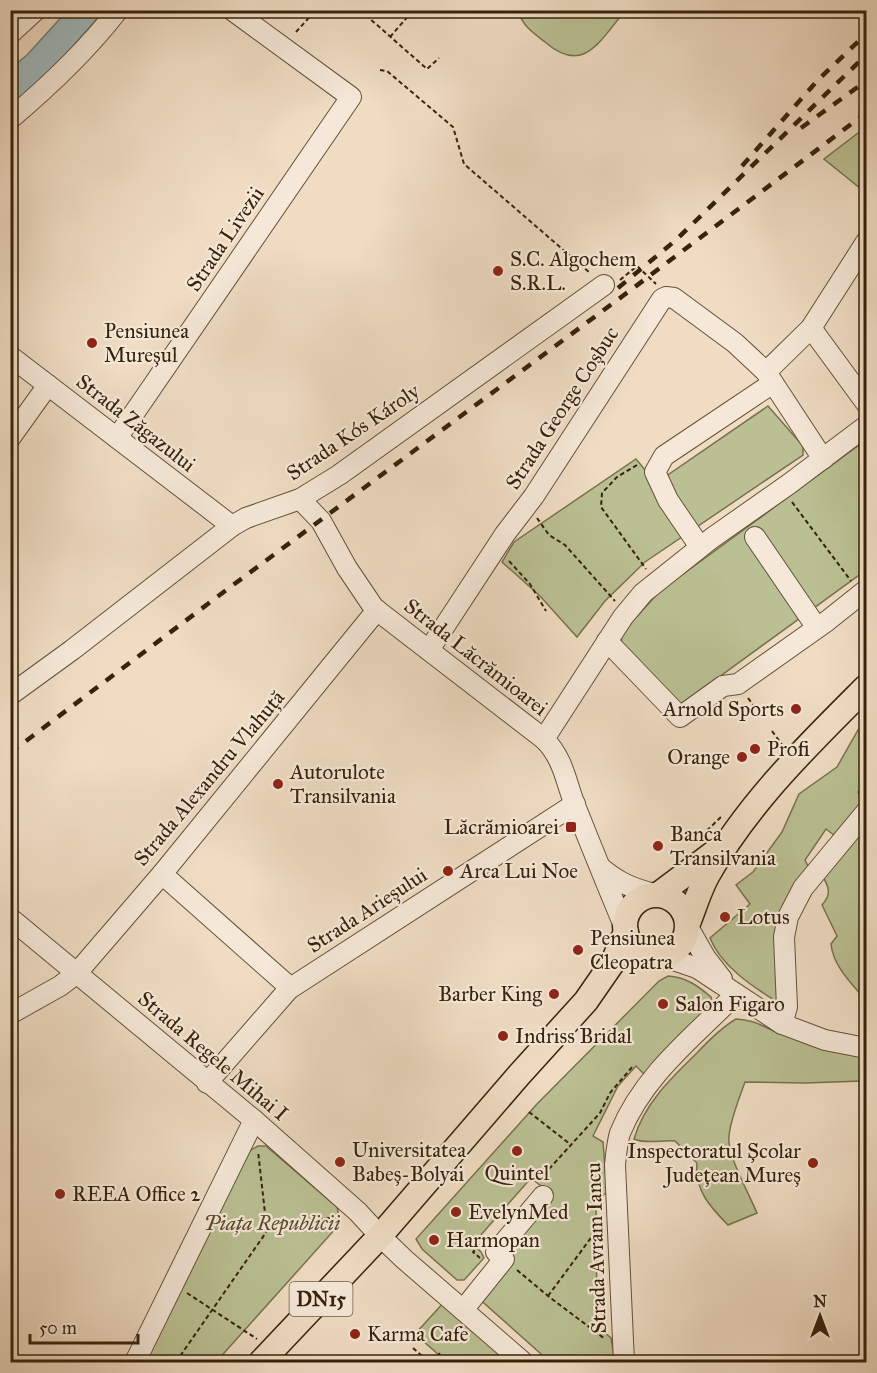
<svg xmlns="http://www.w3.org/2000/svg" width="877" height="1373" viewBox="0 0 877 1373" font-family="'IM FELL Great Primer',serif">
<style>
.green{fill:#bac093;stroke:#78724e;stroke-width:1.5}
.water{fill:#9fb9be;stroke:#757d76;stroke-width:1.5}
.lines{fill:none;stroke-linecap:round;stroke-linejoin:round}
.minor-casing{stroke:#645138;stroke-width:22}
.major-casing{stroke:#36230a;stroke-width:27}
.path{stroke:#36230a;stroke-width:2;stroke-dasharray:4.5 3;stroke-linecap:butt}
.minor{stroke:#f5e8d8;stroke-width:20}
.major{stroke:#efdcc3;stroke-width:24}
.rail{stroke:#36230a;stroke-width:4.5;stroke-dasharray:10 10;stroke-linecap:butt}
.poi-dot{fill:#8f2418;stroke:#f5e8d8;stroke-width:2}
.labels{text-anchor:middle;dominant-baseline:central;stroke-width:4.5;stroke-linejoin:round;paint-order:stroke}
.shield{fill:#f5e8d8;stroke:#6f5e48;stroke-width:1.5}
.shield-label{font-size:20px;font-weight:bold;fill:#36230a}
.street-label{font-size:21px;fill:#36230a;stroke:#f5e8d8}
.poi-label{font-size:21px;fill:#36230a;stroke:#f5e8d8;text-anchor:start}
.park-label{font-size:21px;font-style:italic;fill:#574a2c;stroke:#f5e8d8}
</style>
<rect width="100%" height="100%" fill="#efdcc3"/>
<filter id="stains"><feTurbulence type="fractalNoise" baseFrequency=".00333" numOctaves="4"/><feColorMatrix values="0 0 0 0 .2 0 0 0 0 .09 0 0 0 0 .02 0 0 0 .5 -.17"/></filter>
<radialGradient id="worn" r=".72"><stop offset=".6" stop-color="#630" stop-opacity="0"/><stop offset="1" stop-color="#630" stop-opacity=".3"/></radialGradient>
<g class="green">
<path d="M 518,11 L 518,10 L 625,11 C 600,40 584,76 545,42 C 533,33 522,25 518,11 Z"/>
<path d="M 866,127 L 866,193 L 824,159 Z"/>
<path d="M 768,406 L 803,446 L 803,455 L 645,562 L 605,601 L 577,637 L 540,596 L 502,562 L 514,542 L 636,459 L 656,483 Z"/>
<path d="M 866,440 L 866,570 L 682,704 L 672,703 L 621,645 L 622,633 L 660,591 Z"/>
<path d="M 866,724 L 866,781 L 858,792 L 863,800 L 834,835 L 826,829 L 805,860 L 809,868 L 780,996 L 777,1002 C 752,986 721,966 710,938 L 750,904 L 736,885 L 753,872 L 782,832 L 799,794 L 837,767 L 858,730 Z"/>
<path d="M 866,823 L 866,914 L 865,916 L 866,919 L 866,952 L 865,953 L 866,954 L 866,997 L 863,997 C 850,982 833,965 831,944 L 837,936 L 822,905 C 832,894 829,887 822,875 Z"/>
<path d="M 668,976 C 686,977 698,986 711,997 L 713,1007 L 646,1076 L 636,1066 L 618,1086 L 593,1136 L 603,1142 L 607,1192 L 596,1202 L 597,1326 L 611,1338 L 615,1362 L 550,1362 L 476,1296 L 501,1250 L 552,1195 L 531,1178 L 473,1244 L 481,1252 L 484,1258 L 464,1280 L 457,1280 L 422,1249 L 416,1239 L 537,1104 L 659,981 Z"/>
<path d="M 736,1019 C 757,1020 762,1027 780,1033 C 808,1043 837,1049 866,1054 L 866,1083 L 862,1081 L 805,1083 L 745,1082 C 740,1096 727,1128 729,1142 C 730,1160 749,1194 757,1213 L 728,1225 C 710,1207 694,1189 697,1163 L 675,1141 C 663,1140 642,1144 634,1139 C 644,1104 671,1078 697,1053 C 709,1040 721,1028 736,1019 Z"/>
<path d="M 258,1146 L 266,1146 L 337,1207 L 339,1216 L 337,1227 L 216,1362 L 145,1362 L 249,1151 Z"/>
<path d="M 445,1301 L 513,1362 L 447,1362 L 415,1334 Z"/>
</g>
<path class="water" d="M 67,11 L 104,11 L 50,72 L 11,105 L 11,68 L 27,55 Z"/>
<g class="lines">
<defs>
<g id="minor">
<path d="M 10,34 L 36,10"/>
<path d="M 10,119 C 48,87 87,50 118,10"/>
<path d="M 811,328 L 866,403"/>
<path d="M 10,356 L 232,526"/>
<path d="M 766,372 L 811,328 L 866,242"/>
<path d="M 10,438 L 48,385"/>
<path d="M 117,438 L 351,97 L 232,10"/>
<path d="M 300,499 L 321,521 L 347,568 L 374,608 L 544,739 C 564,759 566,783 576,808 C 592,848 608,888 625,928"/>
<path d="M 755,537 L 817,628"/>
<path d="M 700,547 L 668,500 L 655,472 L 664,456 L 773,383"/>
<path d="M 607,641 L 680,717 L 723,686 L 738,684 L 827,621 L 866,590"/>
<path d="M 429,650 L 505,534 L 534,496 L 662,299 L 666,297 L 674,298 L 735,343 L 766,372 L 823,459"/>
<path d="M 10,695 L 72,650 L 232,526 L 246,518 L 300,499 L 339,475 L 604,285"/>
<path d="M 544,739 L 623,617 L 643,593 L 712,538 L 789,484 L 866,426"/>
<path d="M 601,868 C 619,883 632,888 654,894"/>
<path d="M 162,874 L 285,983 L 289,989"/>
<path d="M 10,918 L 254,1120 L 358,1212 L 380,1236 L 404,1259 L 523,1362"/>
<path d="M 688,927 L 705,957 L 722,979"/>
<path d="M 662,956 L 697,968 L 782,1024 L 825,1040 L 866,1048"/>
<path d="M 10,1014 L 60,986 L 76,974 L 162,874 L 377,610"/>
<path d="M 782,1024 L 787,1007 L 784,937 L 788,917 L 803,888 L 866,812"/>
<path d="M 207,1083 L 289,989 L 575,804"/>
<path d="M 463,1310 L 504,1259 L 496,1252 L 543,1196"/>
<path d="M 135,1362 L 254,1120"/>
<path d="M 624,1362 L 615,1165 C 616,1155 617,1143 620,1133 C 643,1076 693,1037 735,995"/>
</g>
<g id="major">
<path d="M 659,894 L 715,852"/>
<circle cx="656" cy="926" r="31"/>
<path d="M 688,923 C 694,908 699,891 707,876 C 747,804 808,745 866,687"/>
<path d="M 261,1362 L 380,1236 L 519,1075 L 586,1001 L 613,962 L 626,932"/>
</g>
</defs>
<use href="#minor" class="minor-casing"/>
<use href="#major" class="major-casing"/>
<g class="path">
<path d="M 360,10 L 427,69 L 439,58"/>
<path d="M 296,32 L 316,10"/>
<path d="M 390,37 L 409,15"/>
<path d="M 380,70 L 387,71 L 453,127 L 464,164 L 590,273"/>
<path d="M 620,280 L 637,266 L 656,284"/>
<path d="M 637,465 L 617,477 L 602,493 L 601,507 L 646,569"/>
<path d="M 792,502 L 851,581"/>
<path d="M 537,518 L 549,535 L 565,545 L 615,601"/>
<path d="M 509,561 L 530,584 L 546,611"/>
<path d="M 748,698 L 754,706"/>
<path d="M 772,731 L 783,746"/>
<path d="M 696,841 L 722,816"/>
<path d="M 529,1112 L 570,1144"/>
<path d="M 539,1180 L 600,1113 L 610,1093 L 633,1066"/>
<path d="M 267,1231 L 338,1216"/>
<path d="M 480,1245 L 473,1252 L 480,1258"/>
<path d="M 517,1270 L 548,1296 L 605,1339"/>
<path d="M 187,1293 L 257,1339"/>
<path d="M 548,1296 L 599,1227"/>
<path d="M 413,1348 L 429,1362"/>
<path d="M 176,1362 L 267,1231 L 258,1151"/>
<path d="M 432,1362 L 441,1352"/>
</g>
<use href="#minor" class="minor"/>
<use href="#major" class="major"/>
<g class="rail">
<path d="M 801,128 L 866,81"/>
<path d="M 742,166 L 818,80 L 866,34"/>
<path d="M 618,288 L 676,240 L 866,55"/>
<path d="M 10,753 L 229,588 L 624,295 L 866,113"/>
</g>
</g>
<g class="poi-dot">
<circle cx="498" cy="271" r="6"/>
<circle cx="92" cy="343" r="6"/>
<circle cx="796" cy="709" r="6"/>
<circle cx="755" cy="749" r="6"/>
<circle cx="742" cy="757" r="6"/>
<circle cx="278" cy="784" r="6"/>
<rect x="565" y="821" width="12" height="12" rx="3"/>
<circle cx="658" cy="846" r="6"/>
<circle cx="448" cy="871" r="6"/>
<circle cx="725" cy="917" r="6"/>
<circle cx="578" cy="950" r="6"/>
<circle cx="554" cy="994" r="6"/>
<circle cx="663" cy="1004" r="6"/>
<circle cx="503" cy="1036" r="6"/>
<circle cx="517" cy="1151" r="6"/>
<circle cx="340" cy="1162" r="6"/>
<circle cx="813" cy="1163" r="6"/>
<circle cx="60" cy="1194" r="6"/>
<circle cx="456" cy="1212" r="6"/>
<circle cx="434" cy="1240" r="6"/>
<circle cx="355" cy="1334" r="6"/>
</g>
<g class="labels">
<rect class="shield" x="289.5" y="1282" width="63" height="34" rx="4.5"/>
<g class="shield-label">
<text x="321" y="1299">DN15</text>
</g>
<g class="street-label">
<text transform="translate(225 239) rotate(-56)">Strada Livezii</text>
<text transform="translate(562 408) rotate(-57)">Strada George Coșbuc</text>
<text transform="translate(136 423) rotate(38)">Strada Zăgazului</text>
<text transform="translate(353 432) rotate(-34)">Strada Kós Károly</text>
<text transform="translate(476 657) rotate(38)">Strada Lăcrămioarei</text>
<text transform="translate(209 778) rotate(-50)">Strada Alexandru Vlahuță</text>
<text transform="translate(367 910) rotate(-33)">Strada Arieșului</text>
<text transform="translate(213 1056) rotate(40)">Strada Regele Mihai I</text>
<text transform="translate(596 1248) rotate(-92)">Strada Avram Iancu</text>
</g>
<g class="poi-label">
<text x="510" y="259">S.C. Algochem<tspan x="510" dy="24">S.R.L.</tspan></text>
<text x="104" y="331">Pensiunea<tspan x="104" dy="24">Mureșul</tspan></text>
<text x="784" y="709" text-anchor="end">Arnold Sports</text>
<text x="767" y="749">Profi</text>
<text x="730" y="757" text-anchor="end">Orange</text>
<text x="290" y="772">Autorulote<tspan x="290" dy="24">Transilvania</tspan></text>
<text x="559" y="827" text-anchor="end">Lăcrămioarei</text>
<text x="670" y="834">Banca<tspan x="670" dy="24">Transilvania</tspan></text>
<text x="460" y="871">Arca Lui Noe</text>
<text x="737" y="917">Lotus</text>
<text x="590" y="938">Pensiunea<tspan x="590" dy="24">Cleopatra</tspan></text>
<text x="542" y="994" text-anchor="end">Barber King</text>
<text x="675" y="1004">Salon Figaro</text>
<text x="515" y="1036">Indriss Bridal</text>
<text x="352" y="1150">Universitatea<tspan x="352" dy="24">Babeș-Bolyai</tspan></text>
<text x="801" y="1151" text-anchor="end">Inspectoratul Școlar<tspan x="801" dy="24">Județean Mureș</tspan></text>
<text x="517" y="1173" text-anchor="middle">Quintel</text>
<text x="72" y="1194">REEA Office 2</text>
<text x="468" y="1212">EvelynMed</text>
<text x="446" y="1240">Harmopan</text>
<text x="367" y="1334">Karma Cafe</text>
</g>
<g class="park-label">
<text x="272" y="1223">Piața Republicii</text>
</g>
</g>
<rect width="877" height="1373" fill="none" stroke="#efdcc3" stroke-width="36"/>
<rect x="12" y="12" width="853" height="1349" fill="none" stroke="#36230a" stroke-width="3"/>
<rect x="18" y="18" width="841" height="1337" fill="none" stroke="#36230a" stroke-width="1.5"/>
<g transform="translate(820 1316)" stroke="#f5e8d8" stroke-width="4.5" paint-order="stroke">
<path d="M0-4.5L10 22L0 15L-10 22Z" fill="#36230a"/>
<text y="-9" font-size="16" font-weight="bold" text-anchor="middle" fill="#36230a">N</text>
</g>
<path d="M30 1334v9h108v-9" fill="none" stroke="#36230a" stroke-width="3"/>
<text x="39" y="1334" font-size="18" fill="#36230a" stroke="#f5e8d8" stroke-width="4.5" paint-order="stroke">50 m</text>
<rect width="100%" height="100%" filter="url(#stains)"/>
<rect width="100%" height="100%" fill="url(#worn)"/>
</svg>
